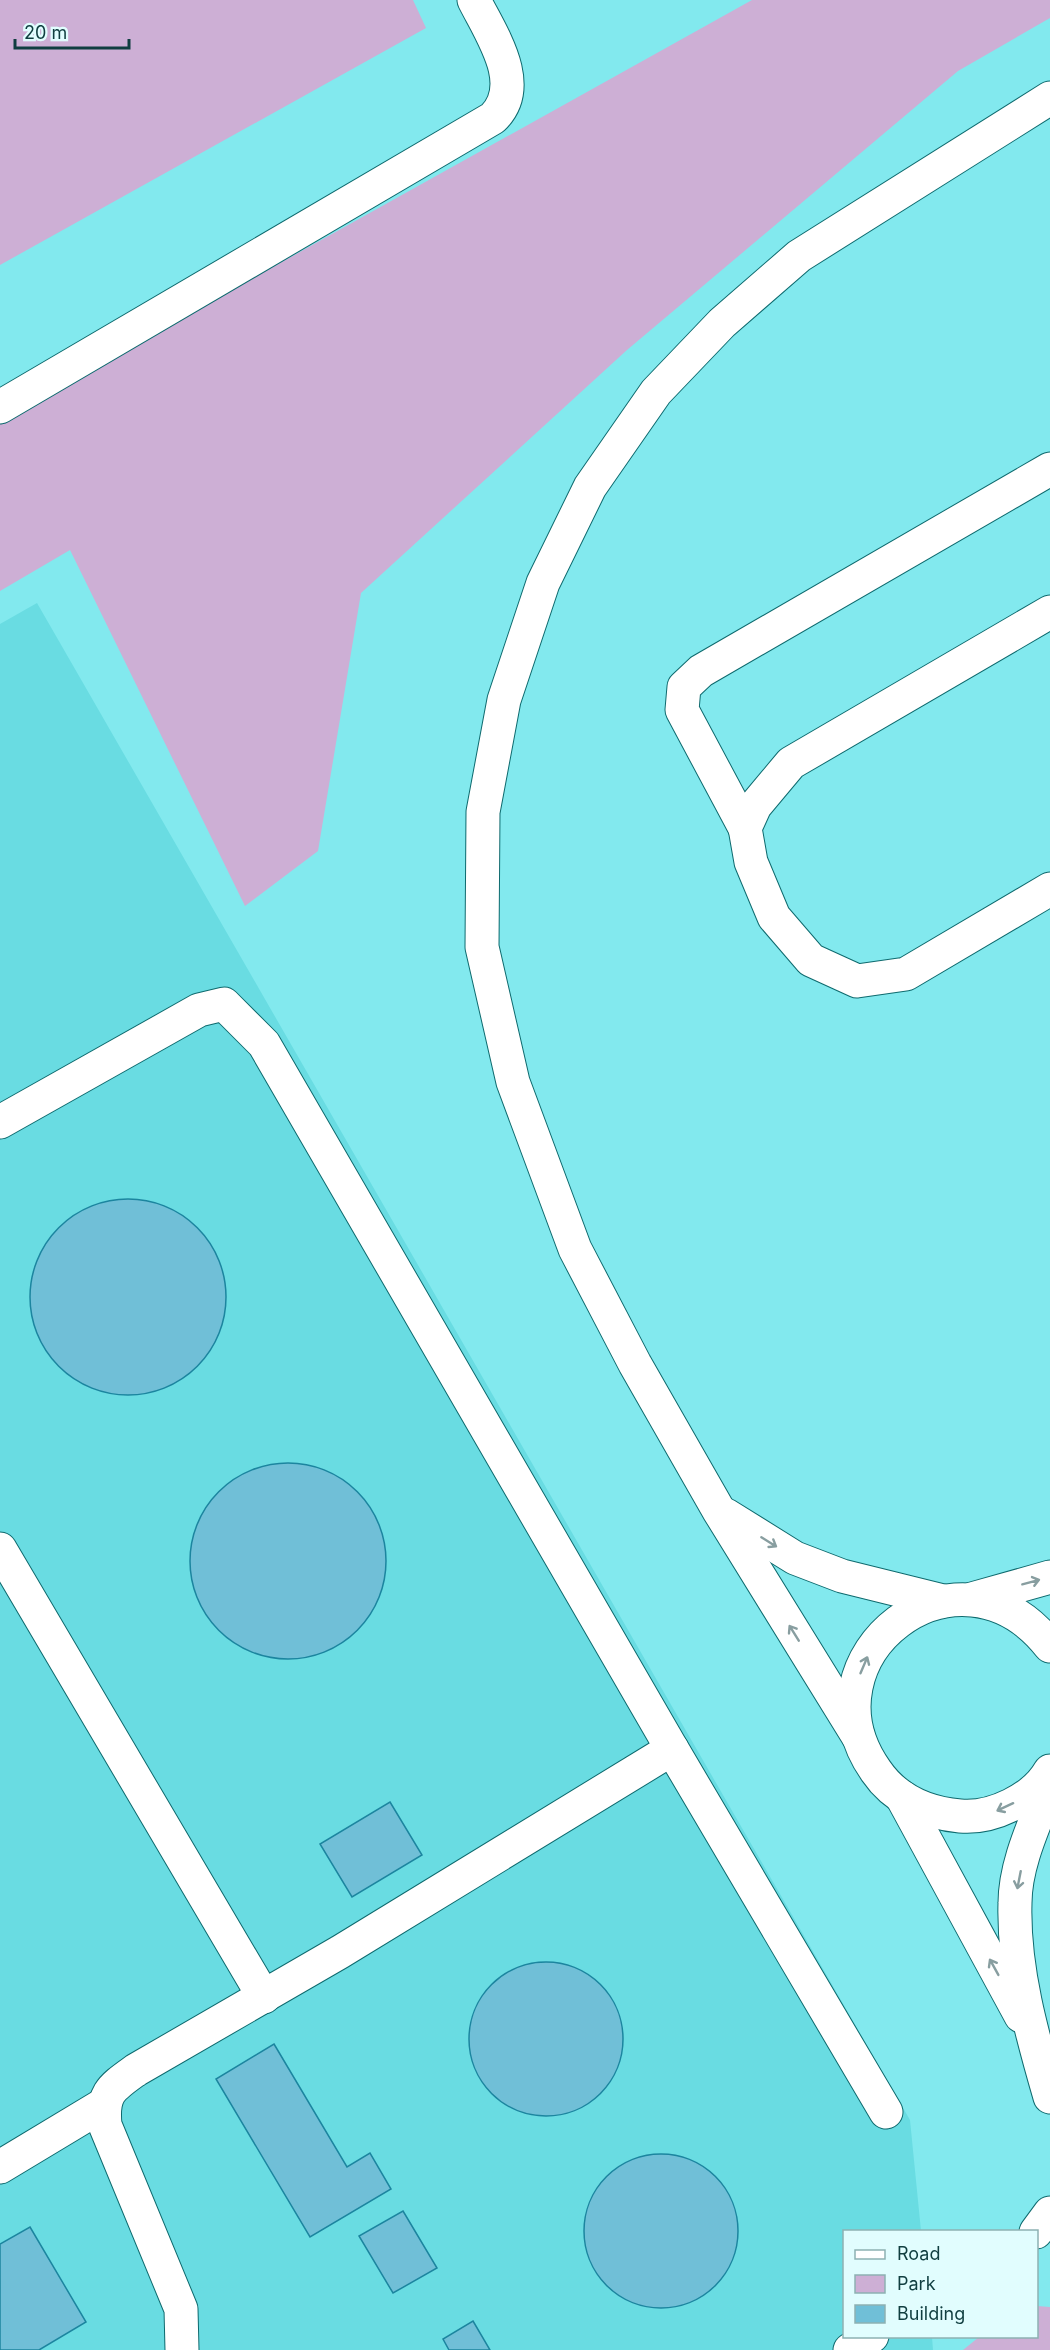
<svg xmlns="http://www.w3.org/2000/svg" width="1050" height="2350" viewBox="0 0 1050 2350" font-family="Inter,sans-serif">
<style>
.built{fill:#69dce2}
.green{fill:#cdafd5}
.building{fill:#70bfd7;stroke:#1c859f;stroke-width:1.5}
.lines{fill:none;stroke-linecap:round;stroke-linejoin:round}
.minor-casing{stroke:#0e6a6e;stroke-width:35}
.minor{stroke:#fff;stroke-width:33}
.oneway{stroke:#889ea0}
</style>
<rect width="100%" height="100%" fill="#82e9ee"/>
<path class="built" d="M 37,603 L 910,2120 L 921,2231 L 844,2232 L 844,2336 L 932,2337 L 933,2350 L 0,2350 L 0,624 Z"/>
<g class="green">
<path d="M 0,0 L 413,0 L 426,28 L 0,265 Z"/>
<path d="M 752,0 L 1050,0 L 1050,18 L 958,71 L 627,350 L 361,593 L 318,851 L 245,906 L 70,550 L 0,591 L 0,419 Z"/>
<path d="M 1037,2306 L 1050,2307 L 1050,2350 L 963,2350 L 979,2337 L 1036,2336 Z"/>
</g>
<g class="building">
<circle cx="128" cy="1297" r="98"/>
<circle cx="288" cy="1561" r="98"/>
<path d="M 390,1802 L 422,1855 L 352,1897 L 320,1844 Z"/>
<circle cx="546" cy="2039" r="77"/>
<path d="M 274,2044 L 347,2167 L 370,2153 L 391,2189 L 310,2237 L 216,2079 Z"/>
<circle cx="661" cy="2231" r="77"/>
<path d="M 403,2211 L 437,2268 L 393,2293 L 359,2236 Z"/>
<path d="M 30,2227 L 86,2322 L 39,2350 L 0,2350 L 0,2244 Z"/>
<path d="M 473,2321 L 490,2350 L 449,2350 L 443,2339 Z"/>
</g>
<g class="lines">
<defs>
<g id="minor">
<path d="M 0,407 L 493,118 C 527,85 491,34 474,0"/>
<path d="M 1050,612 L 791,763 L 755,806 L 745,828 L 751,862 L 774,917 L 811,960 L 857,981 L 906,974 L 1050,889"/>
<path d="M 745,828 L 682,710 L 684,687 L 701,671 L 1050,469"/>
<path d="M 0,1122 L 199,1010 L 224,1004 L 264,1044 L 672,1749 L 340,1952 L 136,2070 C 111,2088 102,2093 105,2125 L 181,2309 L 182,2350"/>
<path d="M 726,1515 L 795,1558 L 842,1576 L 943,1601"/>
<path d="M 0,1549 L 264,1997"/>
<path d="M 972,1599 L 1050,1577"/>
<path d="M 1050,1646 C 958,1529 795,1657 876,1771 C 895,1799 926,1813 960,1816 C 992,1819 1034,1799 1050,1771"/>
<path d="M 858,1736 L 719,1511 L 635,1364 L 575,1249 L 513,1082 L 482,947 L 483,812 L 504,700 L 543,583 L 590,487 L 656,392 L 722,323 L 799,256 L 1050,98"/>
<path d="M 672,1749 L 886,2112"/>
<path d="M 1050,1784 C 1036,1821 1015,1863 1015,1903 C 1013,1968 1032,2035 1050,2097"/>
<path d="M 902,1797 L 1021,2016"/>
<path d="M 0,2167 L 103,2105"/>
<path d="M 1036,2232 L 1050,2213"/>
<path d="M 850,2350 L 872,2336"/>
</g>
</defs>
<use href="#minor" class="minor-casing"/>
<use href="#minor" class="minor"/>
</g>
<defs><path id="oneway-shaft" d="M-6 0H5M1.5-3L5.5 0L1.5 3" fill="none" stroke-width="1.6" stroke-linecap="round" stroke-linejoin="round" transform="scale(1.5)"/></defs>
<g class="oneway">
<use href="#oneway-shaft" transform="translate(769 1542) rotate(32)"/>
<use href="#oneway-shaft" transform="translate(1031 1582) rotate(-15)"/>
<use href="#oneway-shaft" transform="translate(794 1633) rotate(-122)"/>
<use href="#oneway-shaft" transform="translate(864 1665) rotate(-67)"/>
<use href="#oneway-shaft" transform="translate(1005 1807) rotate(155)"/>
<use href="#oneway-shaft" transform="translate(1019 1880) rotate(101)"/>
<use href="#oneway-shaft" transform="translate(994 1967) rotate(-119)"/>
</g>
<rect x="843" y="2230" width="195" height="108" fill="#e1fdfe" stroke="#8db1b2" stroke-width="1.5"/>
<rect x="855" y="2250" width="30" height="9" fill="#ffffff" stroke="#8db1b2" stroke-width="1.5"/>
<text x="897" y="2260" font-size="18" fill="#103e40">Road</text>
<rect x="855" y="2275" width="30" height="18" fill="#cdafd5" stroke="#8db1b2" stroke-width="1.5"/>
<text x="897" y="2290" font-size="18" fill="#103e40">Park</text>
<rect x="855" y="2305" width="30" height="18" fill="#70bfd7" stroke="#8db1b2" stroke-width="1.5"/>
<text x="897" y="2320" font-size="18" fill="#103e40">Building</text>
<path d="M15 39v9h114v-9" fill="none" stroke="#103e40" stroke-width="3"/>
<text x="24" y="39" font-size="18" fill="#103e40" stroke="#e1fdfe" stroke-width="4.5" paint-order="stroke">20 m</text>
</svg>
